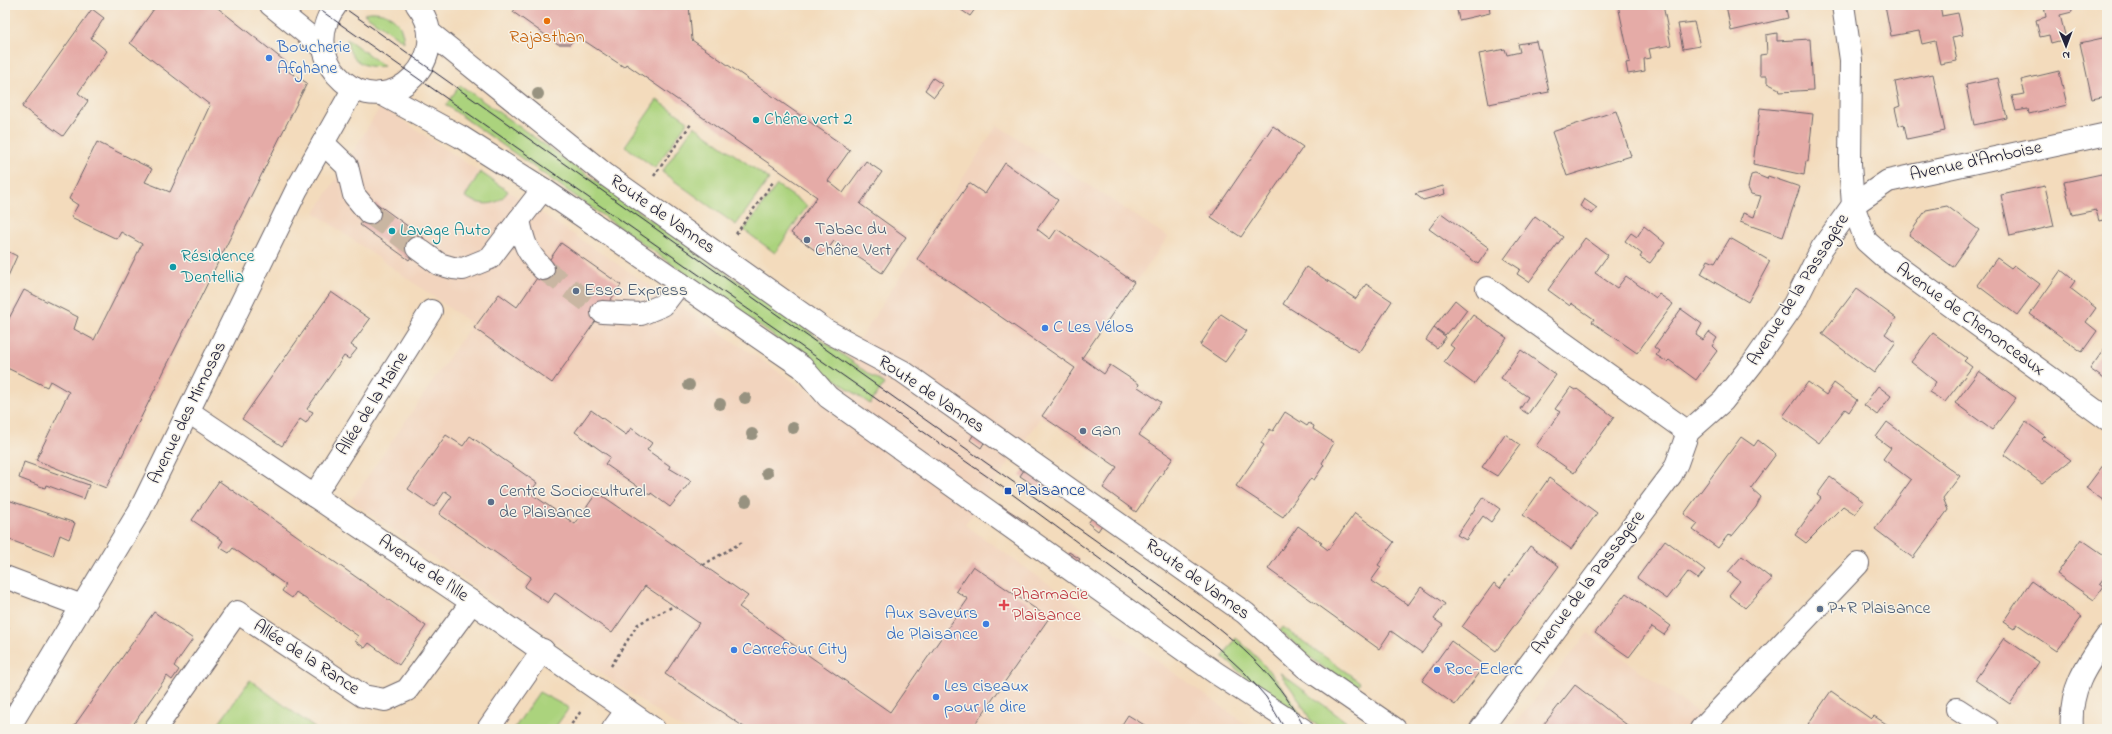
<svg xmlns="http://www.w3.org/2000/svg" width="2112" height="734" viewBox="0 0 2112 734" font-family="'Indie Flower',sans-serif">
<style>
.built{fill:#f2d4be}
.green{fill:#abd37d;stroke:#667a5c}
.building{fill:#e5aba7}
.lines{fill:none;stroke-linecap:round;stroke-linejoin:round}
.minor-tunnel{stroke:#c9b6a2;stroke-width:22;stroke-dasharray:22 11;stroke-linecap:butt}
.minor-casing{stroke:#6b6368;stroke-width:24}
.major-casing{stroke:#6b6368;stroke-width:24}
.path{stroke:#6b6368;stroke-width:2.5;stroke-dasharray:3 3;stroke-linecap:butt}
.minor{stroke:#fff;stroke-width:22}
.major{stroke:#fff;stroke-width:22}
.tram{stroke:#22223b;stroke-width:1}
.tree{fill:#979280}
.food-dot{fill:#e8710a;stroke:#f7f3e8;stroke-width:1.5}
.shop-dot{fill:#3f7fe0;stroke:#f7f3e8;stroke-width:1.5}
.culture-dot{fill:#0f9aa8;stroke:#f7f3e8;stroke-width:1.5}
.service-dot{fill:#5c6f8a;stroke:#f7f3e8;stroke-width:1.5}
.transit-dot{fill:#1a4fb4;stroke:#f7f3e8;stroke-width:1.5}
.health-dot{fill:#e0444e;stroke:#f7f3e8;stroke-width:1.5}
.labels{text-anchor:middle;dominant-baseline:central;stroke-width:3;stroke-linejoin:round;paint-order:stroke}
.food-label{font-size:18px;fill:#c56008;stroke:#f7f3e8}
.shop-label{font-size:18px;fill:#366cbe;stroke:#f7f3e8;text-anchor:start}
.culture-label{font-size:18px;fill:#0d838f;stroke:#f7f3e8;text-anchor:start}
.street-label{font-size:18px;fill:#22223b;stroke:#f7f3e8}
.service-label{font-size:18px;fill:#4e5e75;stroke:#f7f3e8;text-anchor:start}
.transit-label{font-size:18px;fill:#164399;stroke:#f7f3e8;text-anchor:start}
.health-label{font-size:18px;fill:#be3a42;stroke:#f7f3e8;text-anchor:start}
</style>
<rect width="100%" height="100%" fill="#f7f3e8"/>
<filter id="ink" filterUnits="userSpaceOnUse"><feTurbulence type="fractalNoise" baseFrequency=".025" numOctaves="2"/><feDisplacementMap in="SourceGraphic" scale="8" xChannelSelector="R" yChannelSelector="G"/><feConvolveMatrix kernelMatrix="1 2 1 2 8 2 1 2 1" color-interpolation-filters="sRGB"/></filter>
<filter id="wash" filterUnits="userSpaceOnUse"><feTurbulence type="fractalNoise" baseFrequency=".012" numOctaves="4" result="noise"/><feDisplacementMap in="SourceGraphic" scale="16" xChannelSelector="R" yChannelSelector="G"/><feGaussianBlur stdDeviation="0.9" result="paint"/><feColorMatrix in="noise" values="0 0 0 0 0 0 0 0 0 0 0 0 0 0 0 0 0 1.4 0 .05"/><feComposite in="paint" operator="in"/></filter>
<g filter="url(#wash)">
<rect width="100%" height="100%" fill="#f3dbbc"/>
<g class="built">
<path d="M 381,106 L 821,400 L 997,125 L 1168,237 L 965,525 L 1253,729 L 682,729 L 351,501 L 472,324 L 315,213 Z"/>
<path d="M 1588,633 L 1720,729 L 1511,729 Z"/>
</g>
<g class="green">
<path d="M 369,12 C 390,11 402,21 404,42 L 364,14 Z"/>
<path d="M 347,39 L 384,66 C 364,69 349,61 347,39 Z"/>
<path d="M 460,85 L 884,384 L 870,404 L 446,105 Z"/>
<path d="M 657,100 L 688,121 L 655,168 L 625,146 Z"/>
<path d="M 694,126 L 769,179 L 736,225 L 662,172 Z"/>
<path d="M 480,172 L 508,191 C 497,208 481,206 465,197 Z"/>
<path d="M 777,185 L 807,206 L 775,253 L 744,230 Z"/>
<path d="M 1283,627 L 1360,682 L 1354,690 L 1311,658 L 1280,631 Z"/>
<path d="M 1236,638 C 1263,661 1283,686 1301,715 L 1260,696 L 1242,674 L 1223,657 Z"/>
<path d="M 1279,672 L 1356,729 L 1322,729 L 1311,721 L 1298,698 Z"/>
<path d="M 250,680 L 316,729 L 215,729 Z"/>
<path d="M 539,692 L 569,708 L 554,729 L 514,729 Z"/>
</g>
<g id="blocks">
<g class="building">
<path d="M 155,5 L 214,5 L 287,63 L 283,68 L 307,83 L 106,488 L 36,460 L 69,392 L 50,381 L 47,387 L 5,367 L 5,326 L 24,290 L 78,317 L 74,329 L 94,340 L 142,244 L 121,232 L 117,239 L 71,217 L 78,205 L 69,199 L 97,142 L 152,169 L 145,182 L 170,192 L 210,105 L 130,43 L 156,6 Z"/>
<path d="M 518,5 L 689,5 L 692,40 L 850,150 L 828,181 L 843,193 L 866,161 L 882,172 L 860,204 L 906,237 L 882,273 L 834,241 L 823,256 L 791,233 L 817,197 L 626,64 L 624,67 L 577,36 L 570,44 L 558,44 L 513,12 Z"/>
<path d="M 954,5 L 978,5 L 970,16 Z"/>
<path d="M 1456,5 L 1489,5 L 1490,13 L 1459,20 Z"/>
<path d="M 1618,5 L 1663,5 L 1671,45 L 1649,49 L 1651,58 L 1644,59 L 1645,71 L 1628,74 L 1626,63 L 1630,62 Z"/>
<path d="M 1726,5 L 1785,5 L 1788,18 L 1731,31 Z"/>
<path d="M 1885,5 L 1916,5 L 1917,8 L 1940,5 L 1942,16 L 1958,13 L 1963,35 L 1952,37 L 1957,61 L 1940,64 L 1935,41 L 1922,44 L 1919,31 L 1891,36 Z"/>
<path d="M 2044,5 L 2071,5 L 2072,12 L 2060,15 L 2066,39 L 2051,43 L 2049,35 L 2040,37 L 2036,20 L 2046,17 Z"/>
<path d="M 92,9 L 104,18 L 91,38 L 107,51 L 78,93 L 88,101 L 63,136 L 22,107 Z"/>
<path d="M 1694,22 L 1700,46 L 1683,49 L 1678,24 Z"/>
<path d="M 1777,33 L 1777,41 L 1810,39 L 1813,90 L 1780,92 L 1779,89 L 1767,83 L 1767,76 L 1760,76 L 1760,55 L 1767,54 L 1766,35 Z"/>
<path d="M 2107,37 L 2107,96 L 2092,99 L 2080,43 Z"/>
<path d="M 1536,41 L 1538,49 L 1540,49 L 1549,92 L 1489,104 L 1479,54 L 1505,49 L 1507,55 L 1520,52 L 1518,44 Z"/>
<path d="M 2059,71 L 2067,105 L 2029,114 L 2028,109 L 2016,111 L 2012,96 L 2025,94 L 2021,80 Z"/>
<path d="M 1933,74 L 1945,131 L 1907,139 L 1904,124 L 1899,126 L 1895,108 L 1900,106 L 1895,82 Z"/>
<path d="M 933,78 L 943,85 L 934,97 L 925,90 Z"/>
<path d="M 1998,78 L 2007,118 L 1974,125 L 1966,85 Z"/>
<path d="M 1760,108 L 1813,114 L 1808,162 L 1806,161 L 1804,175 L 1753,164 Z"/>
<path d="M 1616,111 L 1631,156 L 1567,176 L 1552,132 Z"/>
<path d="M 1273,126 L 1303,147 L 1241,237 L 1211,217 Z"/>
<path d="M 1005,163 L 1058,200 L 1037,229 L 1050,239 L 1057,229 L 1134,282 L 1082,358 L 1104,374 L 1110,365 L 1139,384 L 1138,387 L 1161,402 L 1139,435 L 1173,458 L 1136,512 L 1103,488 L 1117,467 L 1042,416 L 1075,368 L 917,259 L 969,183 L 985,194 Z"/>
<path d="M 2106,173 L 2107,219 L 2099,221 L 2096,210 L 2072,215 L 2064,182 Z"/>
<path d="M 1755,174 L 1767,179 L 1768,176 L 1800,187 L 1783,237 L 1740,222 L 1743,213 L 1754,217 L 1761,196 L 1751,194 L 1748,188 L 1751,175 Z"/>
<path d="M 1443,186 L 1445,194 L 1423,200 L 1415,194 Z"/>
<path d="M 2045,186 L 2054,226 L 2010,236 L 2001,195 Z"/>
<path d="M 1584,199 L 1597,208 L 1592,214 L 1580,206 Z"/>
<path d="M 376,203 L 424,238 L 409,260 L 360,225 Z"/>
<path d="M 1947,206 L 1979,230 L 1953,267 L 1909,235 L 1926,210 Z"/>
<path d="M 1441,213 L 1489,248 L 1478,264 L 1429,229 Z"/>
<path d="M 1535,216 L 1563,237 L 1529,282 L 1517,274 L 1520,269 L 1504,259 Z"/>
<path d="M 1644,226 L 1665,243 L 1650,263 L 1640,257 L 1642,254 L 1625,241 L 1631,233 L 1637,237 Z"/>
<path d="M 1585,238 L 1608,255 L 1595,273 L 1617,288 L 1626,276 L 1656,298 L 1659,294 L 1673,304 L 1637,353 L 1592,322 L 1594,319 L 1571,303 L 1570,306 L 1548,290 Z"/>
<path d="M 1730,238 L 1770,261 L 1748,302 L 1701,274 L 1708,260 L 1715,263 Z"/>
<path d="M 561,243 L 621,285 L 552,383 L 474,328 L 499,294 L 517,307 Z"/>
<path d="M 5,250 L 17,256 L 5,283 Z"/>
<path d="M 1997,258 L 2011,268 L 2014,265 L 2040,284 L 2017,315 L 1977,285 Z"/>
<path d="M 1306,267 L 1356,299 L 1366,284 L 1392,301 L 1359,352 L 1283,304 Z"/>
<path d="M 2061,270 L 2075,281 L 2070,288 L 2096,308 L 2086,322 L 2097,331 L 2082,352 L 2030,314 Z"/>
<path d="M 1856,289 L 1896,318 L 1885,334 L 1896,342 L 1874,373 L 1822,334 Z"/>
<path d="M 331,292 L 370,319 L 351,345 L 357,349 L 349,359 L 344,356 L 307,409 L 313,412 L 306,423 L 300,419 L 282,446 L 242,419 Z"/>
<path d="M 1455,300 L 1467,310 L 1453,329 L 1451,328 L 1445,335 L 1434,327 Z"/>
<path d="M 1681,309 L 1702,324 L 1696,335 L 1703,340 L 1709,332 L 1717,338 L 1712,346 L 1717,351 L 1696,380 L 1669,360 L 1667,362 L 1656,355 L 1659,351 L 1654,347 Z"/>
<path d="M 1221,314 L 1247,331 L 1225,362 L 1200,345 Z"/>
<path d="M 1473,315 L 1507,338 L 1474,384 L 1444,362 L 1454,348 L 1450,345 Z"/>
<path d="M 1434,328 L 1446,337 L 1437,348 L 1426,340 Z"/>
<path d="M 1933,333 L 1967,358 L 1964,361 L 1972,367 L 1945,402 L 1929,392 L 1936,382 L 1911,362 Z"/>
<path d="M 2107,345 L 2107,381 L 2090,369 Z"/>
<path d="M 1521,350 L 1556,375 L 1528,414 L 1520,409 L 1528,397 L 1501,378 Z"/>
<path d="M 1979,371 L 2016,398 L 1992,430 L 1955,403 Z"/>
<path d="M 1808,382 L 1826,395 L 1834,383 L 1857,400 L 1849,412 L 1845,409 L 1819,443 L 1783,416 Z"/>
<path d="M 1878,386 L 1891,396 L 1877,415 L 1864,405 Z"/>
<path d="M 1571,387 L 1576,390 L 1577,389 L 1614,417 L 1574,473 L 1536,446 L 1560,412 L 1555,409 Z"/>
<path d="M 591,410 L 626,435 L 631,428 L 652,443 L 647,450 L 670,466 L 669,468 L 691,481 L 670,507 L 651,493 L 650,495 L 605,464 L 610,457 L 575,432 Z"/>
<path d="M 1285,412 L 1307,426 L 1309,423 L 1314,426 L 1313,429 L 1334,443 L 1322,463 L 1324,465 L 1314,480 L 1311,478 L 1283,517 L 1236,486 L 1264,445 L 1261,443 L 1270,429 L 1273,431 Z"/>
<path d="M 1887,422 L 1960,476 L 1943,498 L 1948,510 L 1913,558 L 1875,529 L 1911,480 L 1883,459 L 1891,448 L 1876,437 Z"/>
<path d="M 2026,422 L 2045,436 L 2042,439 L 2071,460 L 2042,483 L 2004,455 Z"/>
<path d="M 974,434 L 985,441 L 981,448 L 970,440 Z"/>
<path d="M 1505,434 L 1520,445 L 1497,476 L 1482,467 Z"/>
<path d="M 446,435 L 463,446 L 470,436 L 537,483 L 530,493 L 575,524 L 597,492 L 748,596 L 739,607 L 890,712 L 968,599 L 956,591 L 973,566 L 1049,618 L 972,729 L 747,729 L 665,674 L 699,623 L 645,586 L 612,633 L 555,593 L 548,603 L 524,587 L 531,577 L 439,514 L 452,496 L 445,491 L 434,507 L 408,489 Z"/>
<path d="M 1741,437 L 1754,446 L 1758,440 L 1776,454 L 1751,488 L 1761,497 L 1756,507 L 1732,536 L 1728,535 L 1718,548 L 1693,530 L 1698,524 L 1684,514 Z"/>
<path d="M 24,462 L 89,485 L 84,499 L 46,485 L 45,488 L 19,478 Z"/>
<path d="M 2104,464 L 2107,466 L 2107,503 L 2086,488 Z"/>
<path d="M 1024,470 L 1053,490 L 1049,496 L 1020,476 Z"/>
<path d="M 1830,477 L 1864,502 L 1855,514 L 1843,506 L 1806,543 L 1795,535 L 1821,498 L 1817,495 Z"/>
<path d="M 1549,478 L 1597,513 L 1571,549 L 1523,515 Z"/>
<path d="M 219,481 L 426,626 L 399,665 L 369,643 L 365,648 L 355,641 L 358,636 L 296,592 L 292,598 L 282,591 L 286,585 L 233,548 L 229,553 L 219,547 L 223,541 L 192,520 Z"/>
<path d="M 1483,497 L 1500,509 L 1491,522 L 1483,516 L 1466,540 L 1457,535 Z"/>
<path d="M 5,499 L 75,523 L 69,539 L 60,535 L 53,556 L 5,538 Z"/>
<path d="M 999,504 L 1028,523 L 1024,529 L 995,509 Z"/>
<path d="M 1355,513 L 1394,542 L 1378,565 L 1381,567 L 1371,581 L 1383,589 L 1384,588 L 1408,605 L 1421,587 L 1445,604 L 1434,619 L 1443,625 L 1422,653 L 1391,631 L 1379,649 L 1268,569 L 1298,526 L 1322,543 L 1320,544 L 1328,550 Z"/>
<path d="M 1092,518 L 1102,525 L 1098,531 L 1088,523 Z"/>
<path d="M 2081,539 L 2107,557 L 2107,574 L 2100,583 L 2104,586 L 2094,600 L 2057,574 Z"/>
<path d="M 1665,540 L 1705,570 L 1698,579 L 1688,572 L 1667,599 L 1637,578 Z"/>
<path d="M 1530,546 L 1559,566 L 1496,651 L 1462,627 L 1494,583 L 1500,588 Z"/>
<path d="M 1069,552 L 1080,559 L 1076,565 L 1065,558 Z"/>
<path d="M 1742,556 L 1772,579 L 1745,608 L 1729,595 L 1740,581 L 1728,572 Z"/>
<path d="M 2031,581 L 2082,617 L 2057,651 L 2017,624 L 2014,629 L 2003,622 Z"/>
<path d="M 1626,593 L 1671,626 L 1664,635 L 1652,627 L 1629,657 L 1595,633 Z"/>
<path d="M 154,612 L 193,639 L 174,666 L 179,670 L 172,680 L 167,676 L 130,729 L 72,729 Z"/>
<path d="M 5,627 L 9,628 L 5,639 Z"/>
<path d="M 2004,638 L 2039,662 L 2010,704 L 1975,680 Z"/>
<path d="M 1451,641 L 1485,666 L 1455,705 L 1422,681 Z"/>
<path d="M 1575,685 L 1631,728 L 1540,729 Z"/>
<path d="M 1831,691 L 1871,719 L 1874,716 L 1888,725 L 1885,729 L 1816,729 L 1808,724 Z"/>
<path d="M 1128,715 L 1151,729 L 1125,729 L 1121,726 Z"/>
</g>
</g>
</g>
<g filter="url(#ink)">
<use href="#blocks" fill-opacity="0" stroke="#6b6368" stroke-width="1"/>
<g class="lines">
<g class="minor-tunnel">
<path d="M 369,213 L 417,248"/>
<path d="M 543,269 L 602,312"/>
</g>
<defs>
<g id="minor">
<path d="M 1843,5 L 1851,60 L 1850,164 L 1853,205 L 1866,241 L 1884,257 L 2107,419"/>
<path d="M 323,143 L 347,166 L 354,195 L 369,213"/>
<path d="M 543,189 L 519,220 C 524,244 526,251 543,269"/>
<path d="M 417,248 L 439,264 L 453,268 L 463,269 L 490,258 L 519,220"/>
<path d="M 1487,288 L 1688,432"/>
<path d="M 602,312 L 641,314 L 663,305 L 680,283"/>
<path d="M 189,412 L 472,602 L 654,729"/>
<path d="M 314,496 L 431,311"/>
<path d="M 5,577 L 82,606"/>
<path d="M 1957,709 L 1988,729"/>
<path d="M 8,729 L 140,510 L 297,189 L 354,88"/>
<path d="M 155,729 L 237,612 L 363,696 L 385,700 L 407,690 L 472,602"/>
<path d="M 488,729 L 543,650"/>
<path d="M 613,729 L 627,710"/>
<path d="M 1481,729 L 1671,475 L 1677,463 L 1688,432 L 1723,401 L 1753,363 L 1794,304 L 1822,248 L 1853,205 L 1888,181 L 2107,134"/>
<path d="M 1701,729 L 1858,564"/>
<path d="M 2072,729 C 2069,690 2085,667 2107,636"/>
</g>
<g id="major">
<path d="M 271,5 L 324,48"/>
<path d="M 336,5 C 325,19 321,36 325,53 C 328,65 334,73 343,81 C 391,122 457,55 417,5"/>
<path d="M 429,32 L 606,175 L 825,330 L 902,371 L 1245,613 L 1305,667 L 1395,729"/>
<path d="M 380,93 L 461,137 L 543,189 L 802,367 L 828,397 L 1216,673 L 1302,729"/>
</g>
</defs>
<use href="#minor" class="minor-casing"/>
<use href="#major" class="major-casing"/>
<g class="path">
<path d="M 654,176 L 691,124"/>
<path d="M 736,234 L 773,182"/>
<path d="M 703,565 L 744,541"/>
<path d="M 611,666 L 638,624 L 674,606"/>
<path d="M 568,729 L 581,711"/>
</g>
<use href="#minor" class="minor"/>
<use href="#major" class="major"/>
<g class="tram">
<path d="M 313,5 L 1008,491 L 1181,619 L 1217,647 L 1245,673 L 1266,697 L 1285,729"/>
<path d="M 340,5 L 1208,620 C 1249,652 1281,682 1305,729"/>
</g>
</g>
<g class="tree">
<circle cx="538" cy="94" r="6"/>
<circle cx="689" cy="385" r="6"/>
<circle cx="745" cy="398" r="6"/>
<circle cx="720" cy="404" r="6"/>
<circle cx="793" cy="428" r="6"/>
<circle cx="752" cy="434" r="6"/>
<circle cx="767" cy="473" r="6"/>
<circle cx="746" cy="501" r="6"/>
</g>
</g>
<circle class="food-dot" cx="547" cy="21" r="4"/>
<g class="shop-dot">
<circle cx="269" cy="58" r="4"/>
<circle cx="1045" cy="328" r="4"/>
<circle cx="986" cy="624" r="4"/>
<circle cx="734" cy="650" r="4"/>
<circle cx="1437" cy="670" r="4"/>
<circle cx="936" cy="697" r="4"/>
</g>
<g class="culture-dot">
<circle cx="756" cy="120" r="4"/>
<circle cx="392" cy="231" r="4"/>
<circle cx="173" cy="267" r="4"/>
</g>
<g class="service-dot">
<circle cx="807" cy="240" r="4"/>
<circle cx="576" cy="291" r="4"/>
<circle cx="1083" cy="431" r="4"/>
<circle cx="491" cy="502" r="4"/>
<circle cx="1820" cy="609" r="4"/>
</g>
<rect class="transit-dot" x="1004" y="487" width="8" height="8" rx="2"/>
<path class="health-dot" d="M1002 599h4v4h4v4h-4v4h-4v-4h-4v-4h4z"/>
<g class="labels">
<g class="food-label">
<text x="547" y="38">Rajasthan</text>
</g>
<g class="shop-label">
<text x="277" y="48">Boucherie<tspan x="277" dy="21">Afghane</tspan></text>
<text x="1053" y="328">C Les Vélos</text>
<text x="978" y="614" text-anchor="end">Aux saveurs<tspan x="978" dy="21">de Plaisance</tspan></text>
<text x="742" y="650">Carrefour City</text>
<text x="1445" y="670">Roc-Eclerc</text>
<text x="944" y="687">Les ciseaux<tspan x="944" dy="21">pour le dire</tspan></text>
</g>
<g class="culture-label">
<text x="764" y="120">Chêne vert 2</text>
<text x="400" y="231">Lavage Auto</text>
<text x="181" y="257">Résidence<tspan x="181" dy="21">Dentellia</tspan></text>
</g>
<g class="street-label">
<text transform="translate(1976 162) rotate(-12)">Avenue d'Amboise</text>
<text transform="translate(662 215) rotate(35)">Route de Vannes</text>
<text transform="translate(1799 290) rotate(-58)">Avenue de la Passagère</text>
<text transform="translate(1970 320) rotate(36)">Avenue de Chenonceaux</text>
<text transform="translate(931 395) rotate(34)">Route de Vannes</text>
<text transform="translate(373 404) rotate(-58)">Allée de la Maine</text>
<text transform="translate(188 413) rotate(-64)">Avenue des Mimosas</text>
<text transform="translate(423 569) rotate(34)">Avenue de l'Ille</text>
<text transform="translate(1197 580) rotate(36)">Route de Vannes</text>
<text transform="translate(1589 583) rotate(-53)">Avenue de la Passagère</text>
<text transform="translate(306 658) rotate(33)">Allée de la Rance</text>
</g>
<g class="service-label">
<text x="815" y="230">Tabac du<tspan x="815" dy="21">Chêne Vert</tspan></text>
<text x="584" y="291">Esso Express</text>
<text x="1091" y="431">Gan</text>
<text x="499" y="492">Centre Socioculturel<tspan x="499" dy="21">de Plaisance</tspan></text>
<text x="1828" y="609">P+R Plaisance</text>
</g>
<g class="transit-label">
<text x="1016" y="491">Plaisance</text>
</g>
<g class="health-label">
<text x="1012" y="595">Pharmacie<tspan x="1012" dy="21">Plaisance</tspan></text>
</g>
</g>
<rect width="2112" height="734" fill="none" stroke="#f7f3e8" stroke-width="20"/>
<g transform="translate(2066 46) rotate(179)" stroke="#f7f3e8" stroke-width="3" paint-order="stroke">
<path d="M0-3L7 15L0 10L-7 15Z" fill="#22223b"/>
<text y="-6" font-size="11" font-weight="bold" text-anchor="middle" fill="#22223b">N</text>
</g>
</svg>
